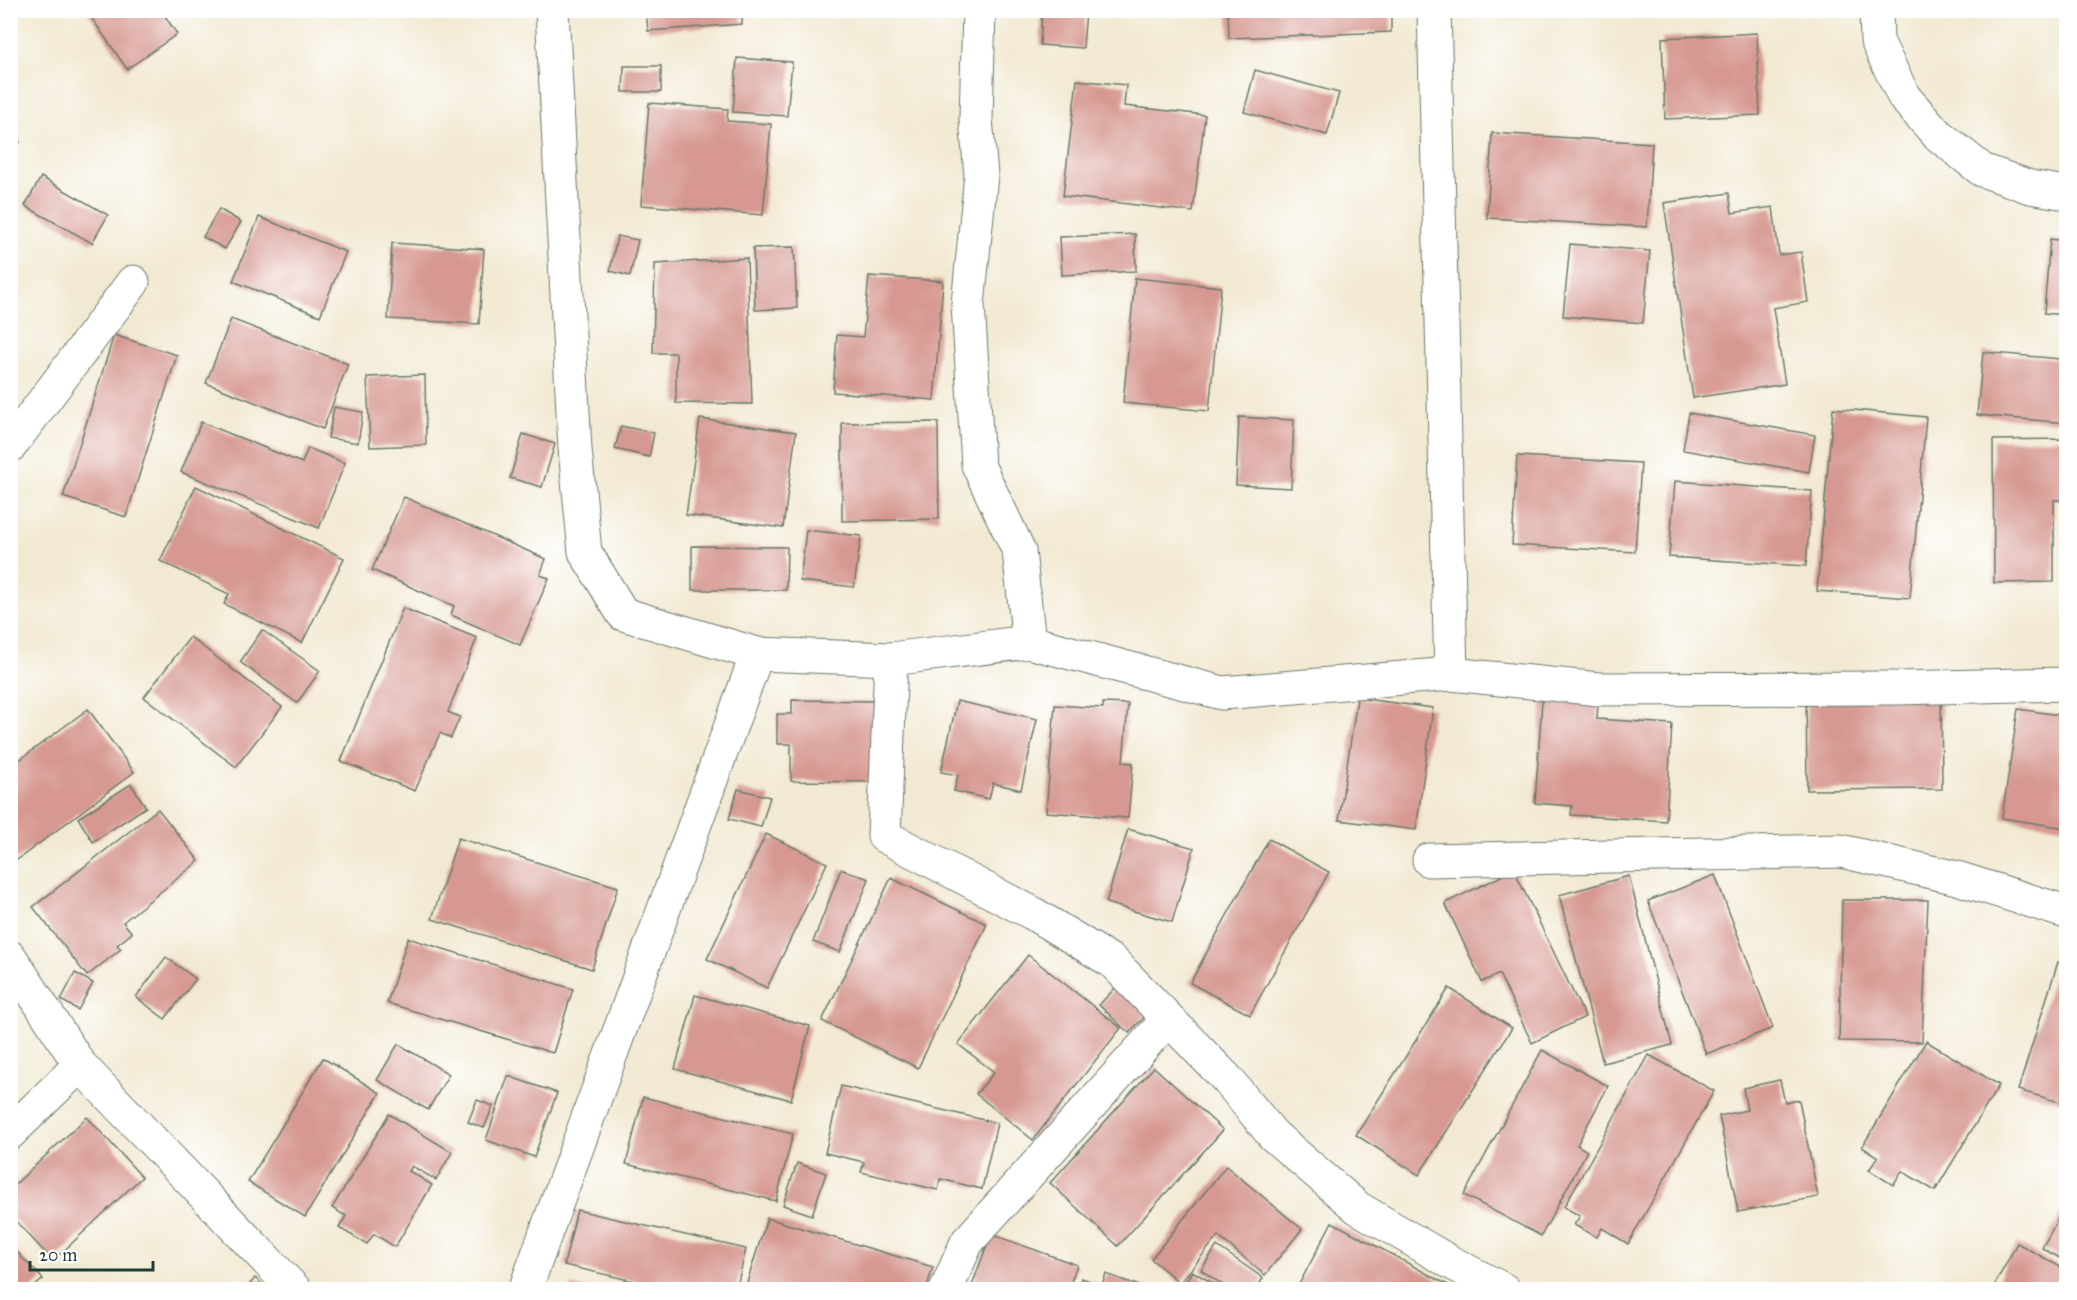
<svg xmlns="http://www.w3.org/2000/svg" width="2077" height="1300" viewBox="0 0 2077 1300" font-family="'IM FELL Great Primer',serif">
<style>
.building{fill:#d69890}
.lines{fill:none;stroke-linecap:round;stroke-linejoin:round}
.minor-casing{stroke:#69796b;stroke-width:35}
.minor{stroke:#fff;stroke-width:33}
</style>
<rect width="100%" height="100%" fill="#fff"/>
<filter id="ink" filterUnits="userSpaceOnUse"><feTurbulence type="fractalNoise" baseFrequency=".0167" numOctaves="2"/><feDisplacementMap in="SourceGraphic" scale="12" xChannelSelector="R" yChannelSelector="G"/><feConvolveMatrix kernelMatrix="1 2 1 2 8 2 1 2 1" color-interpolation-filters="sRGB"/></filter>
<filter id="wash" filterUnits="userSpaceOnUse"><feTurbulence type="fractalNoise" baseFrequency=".008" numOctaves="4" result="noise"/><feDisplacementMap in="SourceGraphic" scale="24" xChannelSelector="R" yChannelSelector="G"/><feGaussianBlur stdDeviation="1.35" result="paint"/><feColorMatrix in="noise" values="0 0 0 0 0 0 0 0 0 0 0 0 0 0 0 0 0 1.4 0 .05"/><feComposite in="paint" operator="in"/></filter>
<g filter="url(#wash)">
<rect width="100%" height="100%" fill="#f2e9d2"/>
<g id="blocks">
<g class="building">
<path d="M 86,10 L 161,10 L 177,34 L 127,69 Z"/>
<path d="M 646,10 L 742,10 L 742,24 L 648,31 Z"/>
<path d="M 1042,10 L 1086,10 L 1083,48 L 1040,45 Z"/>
<rect x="1133" y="10" width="30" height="4"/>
<path d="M 1228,10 L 1391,10 L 1391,32 L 1229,38 Z"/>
<path d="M 1757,33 L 1760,115 L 1665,119 L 1662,38 Z"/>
<path d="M 737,58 L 792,62 L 787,116 L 733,112 Z"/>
<path d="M 624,66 L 661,66 L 661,92 L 623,92 Z"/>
<path d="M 1255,70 L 1339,93 L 1327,135 L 1244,112 Z"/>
<path d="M 1077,80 L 1126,85 L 1124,106 L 1205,115 L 1193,212 L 1063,196 Z"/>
<path d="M 649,103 L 728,109 L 727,121 L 771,124 L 763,215 L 641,205 Z"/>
<path d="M 1492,133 L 1652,143 L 1647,227 L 1487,218 Z"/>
<path d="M 10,134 L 20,142 L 10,153 Z"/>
<path d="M 41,177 L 108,215 L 92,243 L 25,206 Z"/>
<path d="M 1729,193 L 1732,213 L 1773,207 L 1779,255 L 1801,252 L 1808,302 L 1773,308 L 1785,384 L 1693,398 L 1664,203 Z"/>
<path d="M 219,209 L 241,222 L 225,249 L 203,237 Z"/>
<path d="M 259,217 L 346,252 L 320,316 L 233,281 Z"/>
<path d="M 1135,234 L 1136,271 L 1062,275 L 1060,237 Z"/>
<path d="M 617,236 L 638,240 L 630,276 L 610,271 Z"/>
<path d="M 2050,239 L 2066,241 L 2066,315 L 2044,313 Z"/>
<path d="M 392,243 L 484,249 L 479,324 L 388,319 Z"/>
<path d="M 1570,244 L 1650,251 L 1643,323 L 1563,316 Z"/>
<path d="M 794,247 L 797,308 L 755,310 L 753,248 Z"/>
<path d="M 747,258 L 752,404 L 676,403 L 676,353 L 653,353 L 655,264 Z"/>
<path d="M 869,276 L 943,281 L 934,400 L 833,392 L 837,335 L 863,337 Z"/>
<path d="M 1135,278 L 1221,287 L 1209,411 L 1123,403 Z"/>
<path d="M 2065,318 L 2066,423 L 1977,415 L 1983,352 L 2061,359 Z"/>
<path d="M 231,319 L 348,364 L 323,429 L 206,383 Z"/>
<path d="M 114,335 L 177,355 L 126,517 L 63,497 Z"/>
<path d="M 425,375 L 426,445 L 370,447 L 367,377 Z"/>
<path d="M 334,407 L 363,412 L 358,443 L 328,438 Z"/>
<path d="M 1833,408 L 1926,417 L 1910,598 L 1817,591 Z"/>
<path d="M 1689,413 L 1815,435 L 1809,472 L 1683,450 Z"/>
<path d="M 1239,417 L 1294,420 L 1291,488 L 1236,485 Z"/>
<path d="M 700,419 L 796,432 L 783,528 L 686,515 Z"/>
<path d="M 201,422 L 302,463 L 308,448 L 345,463 L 319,528 L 181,472 Z"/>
<path d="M 938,422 L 939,519 L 842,521 L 842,423 Z"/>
<path d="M 621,426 L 654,433 L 649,457 L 615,449 Z"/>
<path d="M 523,434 L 555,444 L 542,487 L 510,478 Z"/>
<path d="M 2066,439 L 2066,500 L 2054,500 L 2054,582 L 1994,583 L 1993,440 Z"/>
<path d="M 1517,456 L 1641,463 L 1635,552 L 1512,545 Z"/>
<path d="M 1675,481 L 1812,491 L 1806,566 L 1669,557 Z"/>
<path d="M 196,486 L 344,558 L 302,643 L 224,604 L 229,594 L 160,561 Z"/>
<path d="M 404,497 L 546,559 L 540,575 L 549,578 L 520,645 L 451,615 L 454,606 L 372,570 Z"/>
<path d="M 806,530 L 861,536 L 854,587 L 800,581 Z"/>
<path d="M 692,546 L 787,547 L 786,590 L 692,590 Z"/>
<path d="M 403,608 L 477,638 L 448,712 L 460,717 L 451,738 L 440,733 L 415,791 L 341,761 Z"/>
<path d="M 262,630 L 320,671 L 297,703 L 240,662 Z"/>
<path d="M 190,637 L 282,707 L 236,767 L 144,697 Z"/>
<path d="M 1543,686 L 1599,690 L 1597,719 L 1672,724 L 1666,821 L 1571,815 L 1572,806 L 1535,803 Z"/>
<path d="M 1941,690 L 1942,789 L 1807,790 L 1806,691 Z"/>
<path d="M 1357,698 L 1433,708 L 1416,830 L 1339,820 Z"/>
<path d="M 792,700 L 880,701 L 879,782 L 791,781 L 791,744 L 777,744 L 777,714 L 792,714 Z"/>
<path d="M 957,701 L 1037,719 L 1021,790 L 993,783 L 989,799 L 954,791 L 958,775 L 941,772 Z"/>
<path d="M 1103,703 L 1128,704 L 1123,762 L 1133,763 L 1128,818 L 1046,812 L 1055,705 L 1103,708 Z"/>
<path d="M 88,709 L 134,772 L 17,860 L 10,851 L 10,767 Z"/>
<path d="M 2018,709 L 2066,716 L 2066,828 L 2002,818 Z"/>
<path d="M 131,784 L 146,807 L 93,842 L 78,818 Z"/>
<path d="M 738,789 L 770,797 L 761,827 L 729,819 Z"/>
<path d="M 158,809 L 199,861 L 123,922 L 132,933 L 117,945 L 121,949 L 87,976 L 33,907 Z"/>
<path d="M 1128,829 L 1194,848 L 1172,922 L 1106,903 Z"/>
<path d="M 766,834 L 827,863 L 767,988 L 707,959 Z"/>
<path d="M 458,838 L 618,887 L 592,969 L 432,919 Z"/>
<path d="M 1269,839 L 1329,872 L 1250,1015 L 1190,983 Z"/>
<path d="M 841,869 L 869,879 L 840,952 L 813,942 Z"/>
<path d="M 1514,870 L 1585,1017 L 1532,1043 L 1499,974 L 1482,982 L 1445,903 Z"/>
<path d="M 1715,875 L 1773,1028 L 1706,1054 L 1648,901 Z"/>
<path d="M 1629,876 L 1672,1045 L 1603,1063 L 1559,895 Z"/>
<path d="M 891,878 L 987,924 L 918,1068 L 822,1021 Z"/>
<path d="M 1842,900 L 1928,900 L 1922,1042 L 1839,1041 Z"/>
<path d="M 408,938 L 573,989 L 553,1053 L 387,1003 Z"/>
<path d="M 1028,955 L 1121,1028 L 1033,1140 L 976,1094 L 994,1072 L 958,1044 Z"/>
<path d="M 166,957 L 196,979 L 165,1019 L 136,997 Z"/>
<path d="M 2058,962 L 2066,964 L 2066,1104 L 2018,1090 Z"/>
<path d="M 75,973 L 93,983 L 78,1010 L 61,1000 Z"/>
<path d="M 1118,985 L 1148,1013 L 1129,1033 L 1099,1005 Z"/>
<path d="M 1449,988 L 1512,1028 L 1419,1175 L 1356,1135 Z"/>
<path d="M 695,995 L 810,1026 L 791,1100 L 675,1069 Z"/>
<path d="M 1926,1041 L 1999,1085 L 1935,1191 L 1902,1171 L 1893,1185 L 1869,1170 L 1878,1157 L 1862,1147 Z"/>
<path d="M 398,1044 L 449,1074 L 428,1110 L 377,1080 Z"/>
<path d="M 1542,1050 L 1608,1086 L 1577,1145 L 1587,1151 L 1541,1236 L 1464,1195 Z"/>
<path d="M 1649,1055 L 1714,1091 L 1628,1244 L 1602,1228 L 1597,1237 L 1574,1225 L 1580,1216 L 1564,1207 Z"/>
<path d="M 323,1058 L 380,1093 L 305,1217 L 248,1182 Z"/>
<path d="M 1154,1067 L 1223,1130 L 1118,1246 L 1050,1183 Z"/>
<path d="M 508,1076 L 557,1093 L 534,1157 L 486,1140 Z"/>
<path d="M 1780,1080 L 1785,1103 L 1799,1100 L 1818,1197 L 1738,1212 L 1719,1116 L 1747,1110 L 1743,1088 Z"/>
<path d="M 841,1086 L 997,1123 L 982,1189 L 940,1179 L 938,1190 L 861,1172 L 864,1162 L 825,1153 Z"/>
<path d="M 643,1097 L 793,1134 L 776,1201 L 626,1164 Z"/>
<path d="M 477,1100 L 493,1106 L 484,1128 L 468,1122 Z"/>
<path d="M 389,1114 L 452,1152 L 436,1180 L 412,1166 L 409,1171 L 432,1185 L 395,1247 L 374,1234 L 367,1244 L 339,1228 L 346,1216 L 332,1208 Z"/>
<path d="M 87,1117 L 142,1177 L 53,1261 L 10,1215 L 10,1189 Z"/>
<path d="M 797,1163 L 826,1173 L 812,1215 L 783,1205 Z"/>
<path d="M 1226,1166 L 1302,1229 L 1265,1275 L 1218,1236 L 1180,1283 L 1151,1259 Z"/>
<path d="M 2066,1204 L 2066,1262 L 2042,1248 Z"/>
<path d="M 577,1210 L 746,1249 L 736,1290 L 672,1290 L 564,1265 Z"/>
<path d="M 767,1218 L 933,1267 L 926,1290 L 756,1290 L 746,1286 Z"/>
<path d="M 1332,1222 L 1457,1290 L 1296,1290 Z"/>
<path d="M 991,1234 L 1077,1265 L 1068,1290 L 971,1288 Z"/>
<path d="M 2017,1243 L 2066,1270 L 2066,1290 L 1992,1290 Z"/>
<path d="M 10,1245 L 43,1279 L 31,1290 L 10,1290 Z"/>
<path d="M 1217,1246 L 1263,1278 L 1256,1290 L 1230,1290 L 1201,1270 Z"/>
<path d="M 1192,1271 L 1216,1285 L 1213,1290 L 1181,1290 Z"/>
<path d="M 1106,1274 L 1148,1289 L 1148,1290 L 1077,1290 L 1081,1278 L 1102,1285 Z"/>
<path d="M 255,1278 L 269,1290 L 245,1290 Z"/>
<path d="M 571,1285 L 587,1289 L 587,1290 L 570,1290 Z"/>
</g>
</g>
</g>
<g filter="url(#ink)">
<use href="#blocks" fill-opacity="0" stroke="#69796b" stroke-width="1.5"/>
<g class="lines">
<defs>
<g id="minor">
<path d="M 552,10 L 575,449 L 585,552 L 623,614 L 757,654 L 891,659 L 1029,642 L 1019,551 L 978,465 L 968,304 L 981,175 L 976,119 L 979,10"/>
<path d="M 1434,10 L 1451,674"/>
<path d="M 1876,10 L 1877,41 L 1904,97 L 1937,134 L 1982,170 L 2030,187 L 2066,193"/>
<path d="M 10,446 L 133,282"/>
<path d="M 1029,642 L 1222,693 L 1451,674 L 1599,689 L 1897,688 L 2066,684"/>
<path d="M 891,659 L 884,836 L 1032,913 L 1113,962 L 1227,1079 L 1273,1135 L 1358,1208 L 1450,1262 L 1504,1290"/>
<path d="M 1429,860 L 1841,851 L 1957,878 L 2066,912"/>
<path d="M 10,957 L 80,1065 L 295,1290"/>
<path d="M 10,1133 L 80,1065"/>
<path d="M 525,1290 L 757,654"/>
<path d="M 946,1290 L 967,1242 L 1168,1019"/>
</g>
</defs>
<use href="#minor" class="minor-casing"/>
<use href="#minor" class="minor"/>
</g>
</g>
<rect width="2077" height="1300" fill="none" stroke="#fff" stroke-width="36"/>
<path d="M30 1261v9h123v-9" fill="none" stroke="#1f3d34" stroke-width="3"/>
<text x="39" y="1261" font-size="18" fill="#1f3d34" stroke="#ffffff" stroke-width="4.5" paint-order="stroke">20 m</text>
</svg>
